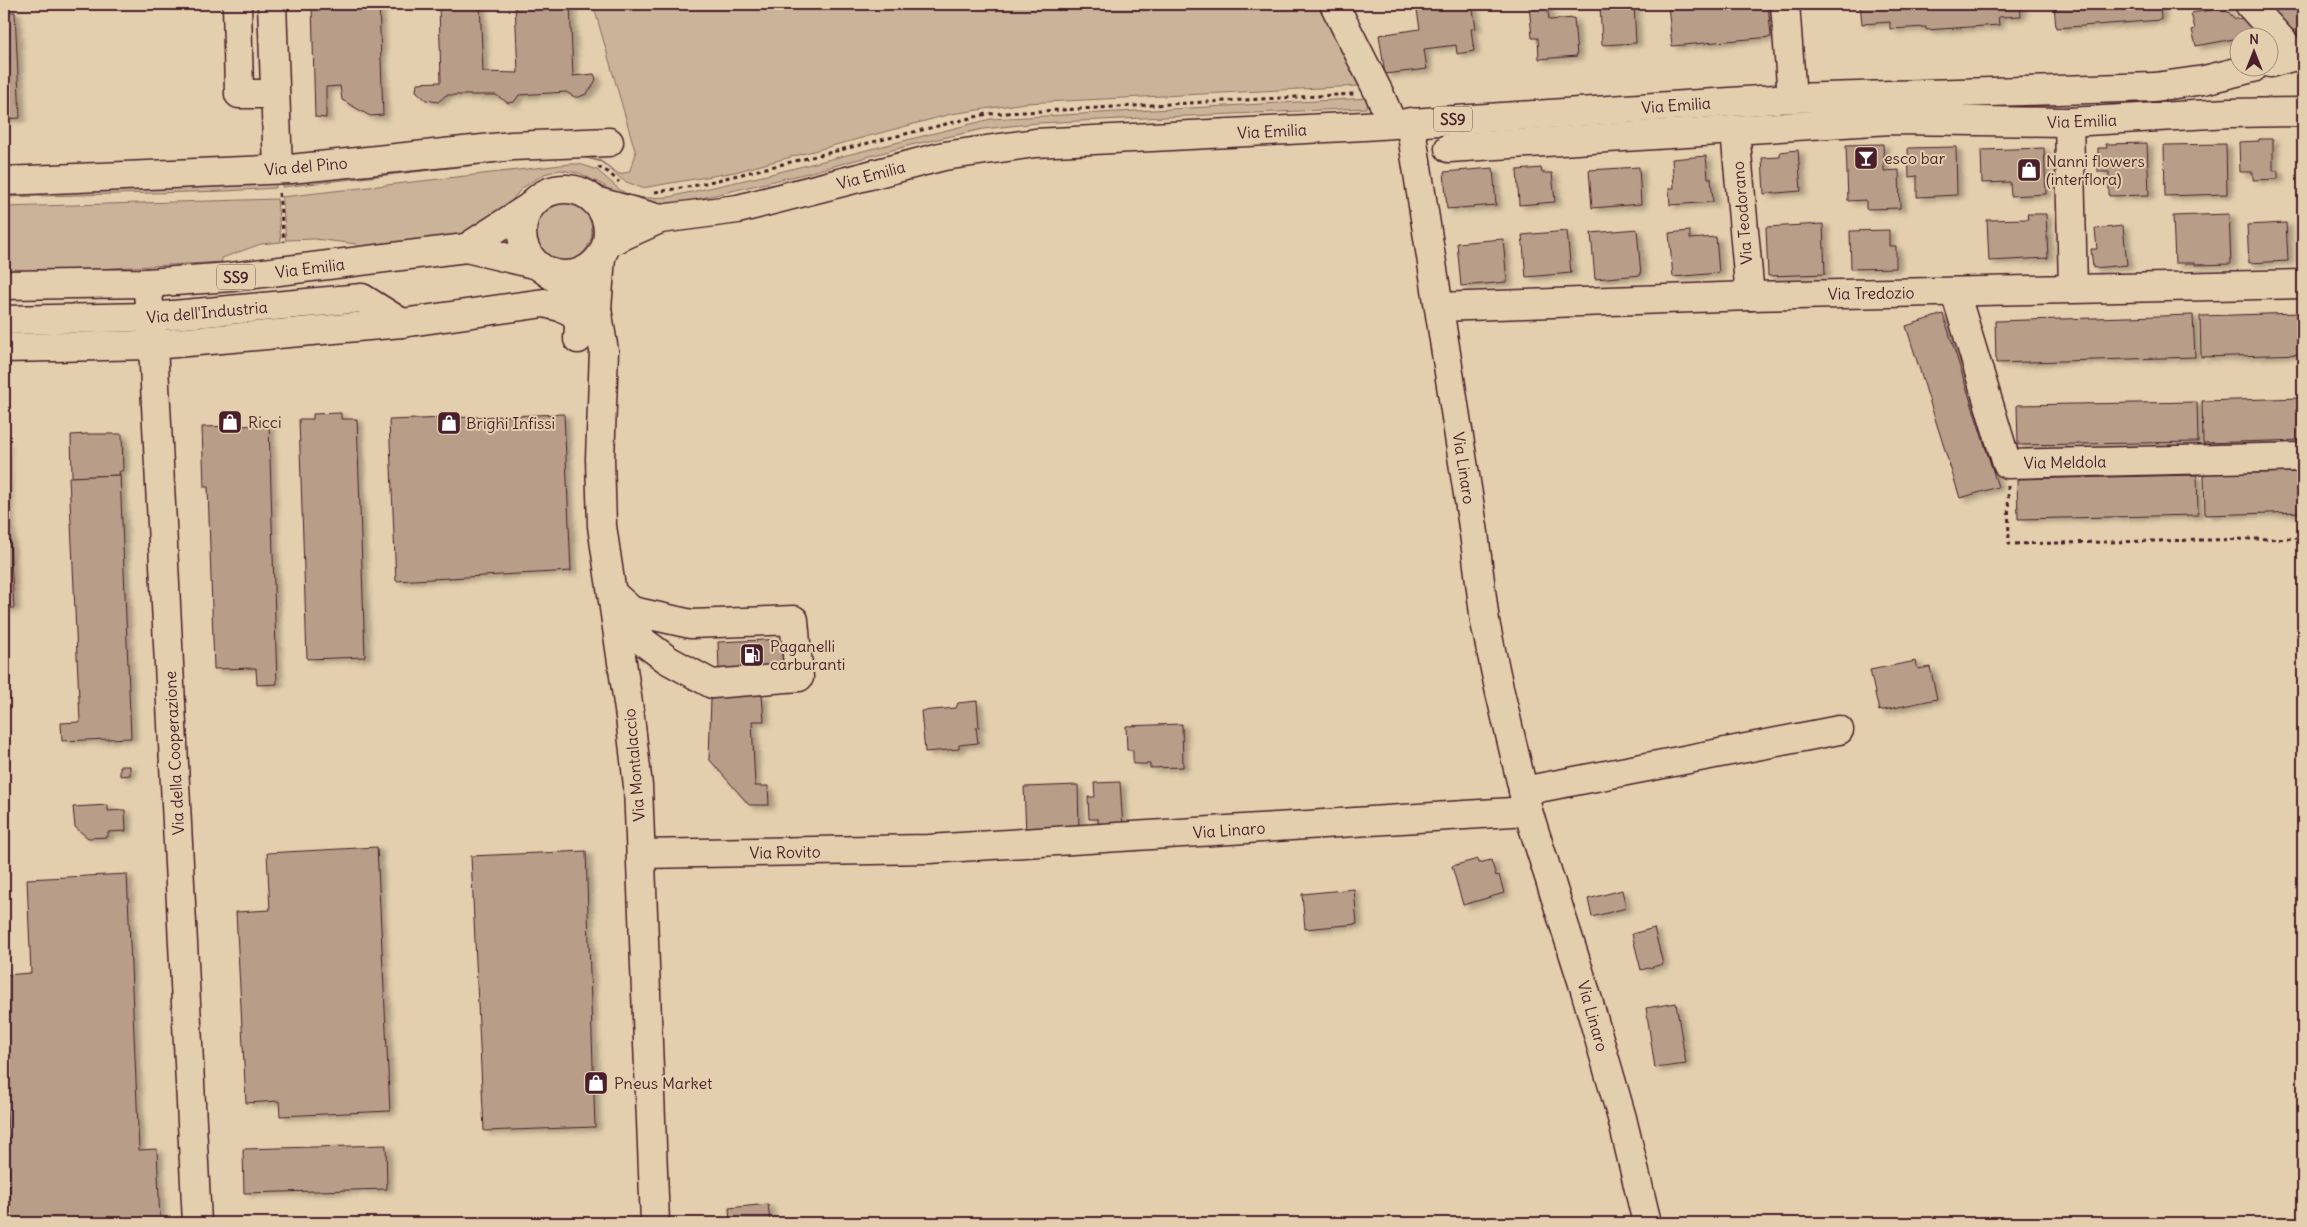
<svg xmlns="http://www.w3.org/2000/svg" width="2307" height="1227" viewBox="0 0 2307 1227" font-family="Delius,sans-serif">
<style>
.green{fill:#cab398;stroke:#8a6962}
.building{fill:#b89e89;stroke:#4a1f2b;filter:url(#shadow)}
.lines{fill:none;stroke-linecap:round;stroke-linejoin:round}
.minor-casing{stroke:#4a1f2b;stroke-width:31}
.major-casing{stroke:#4a1f2b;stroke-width:31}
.path{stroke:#4a1f2b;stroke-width:3;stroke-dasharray:4 4;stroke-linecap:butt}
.minor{stroke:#e3cfad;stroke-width:28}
.major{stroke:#e3cfad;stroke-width:28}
.labels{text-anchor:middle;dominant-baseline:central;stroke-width:4;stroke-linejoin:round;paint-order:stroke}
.shield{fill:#e3cfad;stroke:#785452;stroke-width:1}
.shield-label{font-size:15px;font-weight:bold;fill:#4a1f2b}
.street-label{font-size:16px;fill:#4a1f2b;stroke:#e3cfad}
.poi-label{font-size:16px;fill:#4a1f2b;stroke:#e3cfad;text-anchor:start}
</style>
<defs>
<filter id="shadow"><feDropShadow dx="5.5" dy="3" stdDeviation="2.5" flood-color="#0004"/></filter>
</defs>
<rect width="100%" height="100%" fill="#e3cfad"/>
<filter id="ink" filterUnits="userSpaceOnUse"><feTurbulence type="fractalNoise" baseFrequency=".02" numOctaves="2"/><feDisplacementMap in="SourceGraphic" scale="10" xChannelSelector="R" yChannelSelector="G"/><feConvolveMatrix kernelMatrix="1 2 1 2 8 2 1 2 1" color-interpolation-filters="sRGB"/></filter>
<g filter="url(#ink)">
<g class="green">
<path d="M 593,4 L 1320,4 L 1359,86 L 1025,103 L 951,114 L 735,172 L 642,188 L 624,181 L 601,162 L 572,154 L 282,187 L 282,182 L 574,152 L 601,161 L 619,174 L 629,172 L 636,154 Z"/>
<path d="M 1370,98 L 1366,108 L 1122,119 L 1038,123 L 983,129 L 911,145 L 808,173 L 685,202 L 654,204 L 617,196 L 603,185 L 579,173 L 560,170 L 544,174 L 521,189 L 503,212 L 474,233 L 357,250 L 356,244 L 315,239 L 286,240 L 282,197 L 570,164 L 580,164 L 597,170 L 620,190 L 631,196 L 646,198 L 669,197 L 767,175 L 991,119 Z"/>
<path d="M 276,181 L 276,188 L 226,191 L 4,197 L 4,190 Z"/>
<path d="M 277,199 L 281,242 L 261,244 L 222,258 L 222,262 L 98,269 L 4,272 L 4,207 Z"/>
<circle cx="561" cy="231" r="31"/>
</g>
<g class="building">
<path d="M 312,4 L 379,4 L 383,115 L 370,116 L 342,100 L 340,86 L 326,87 L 326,118 L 315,117 Z"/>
<path d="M 439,4 L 480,4 L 483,72 L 518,73 L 515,4 L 570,4 L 573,76 L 594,74 L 596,79 L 592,87 L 586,94 L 579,97 L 575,97 L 566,92 L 519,95 L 514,102 L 508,103 L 496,95 L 446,95 L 438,102 L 426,100 L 416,91 L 417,83 L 441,82 Z"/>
<path d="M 1416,4 L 1472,4 L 1476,28 L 1471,29 L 1474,51 L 1457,54 L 1456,45 L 1424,49 L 1427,69 L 1385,74 L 1379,35 L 1420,29 Z"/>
<path d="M 1529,4 L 1547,4 L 1549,20 L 1574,18 L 1577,56 L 1539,59 L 1538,38 L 1532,38 Z"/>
<path d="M 1600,4 L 1634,4 L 1636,43 L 1602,45 Z"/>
<path d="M 1668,4 L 1768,4 L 1771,37 L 1672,46 Z"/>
<path d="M 1860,4 L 2020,4 L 2021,16 L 1998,17 L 1999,25 L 1926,30 L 1926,27 L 1890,29 L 1890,22 L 1862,24 Z"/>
<path d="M 2054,4 L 2160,4 L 2161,20 L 2056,28 Z"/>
<path d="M 2270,4 L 2303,4 L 2303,28 L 2279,34 L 2274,6 L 2271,6 Z"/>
<path d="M 2224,8 L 2235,19 L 2254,18 L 2261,34 L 2196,46 L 2192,30 L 2195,29 L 2191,13 Z"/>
<path d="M 4,12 L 15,12 L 20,118 L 4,119 Z"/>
<path d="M 2259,139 L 2273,139 L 2273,171 L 2278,171 L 2278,179 L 2253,180 L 2253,172 L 2240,172 L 2239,142 L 2259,141 Z"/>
<path d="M 2147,143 L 2149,195 L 2109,196 L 2109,172 L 2098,172 L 2098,148 L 2107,148 L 2106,144 Z"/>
<path d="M 1883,144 L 1884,171 L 1899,170 L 1900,208 L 1866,209 L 1866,200 L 1848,201 L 1846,145 Z"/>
<path d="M 2226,144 L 2227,194 L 2165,196 L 2164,145 Z"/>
<path d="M 1956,147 L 1957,195 L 1917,197 L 1917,176 L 1909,177 L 1908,148 Z"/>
<path d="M 2044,148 L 2046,194 L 2011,196 L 2010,182 L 1982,183 L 1981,150 Z"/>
<path d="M 1798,150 L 1801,191 L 1764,194 L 1762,158 L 1780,157 L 1780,152 Z"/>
<path d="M 1706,156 L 1708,178 L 1711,178 L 1713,202 L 1670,205 L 1669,188 L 1674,188 L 1672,159 Z"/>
<path d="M 1639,167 L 1641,204 L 1592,208 L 1589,170 Z"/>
<path d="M 1493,168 L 1496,205 L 1447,209 L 1444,172 Z"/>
<path d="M 1541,168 L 1542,173 L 1552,173 L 1555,202 L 1519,205 L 1517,170 Z"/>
<path d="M 2027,214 L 2046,214 L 2048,258 L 1989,261 L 1987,220 L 2028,219 Z"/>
<path d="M 2229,214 L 2231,264 L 2195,265 L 2195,263 L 2175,263 L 2173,216 Z"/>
<path d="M 2286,223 L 2288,261 L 2249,263 L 2247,225 Z"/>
<path d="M 1823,224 L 1825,274 L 1768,276 L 1766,227 Z"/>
<path d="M 2123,226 L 2127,265 L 2093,268 L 2091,249 L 2097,249 L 2095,229 Z"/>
<path d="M 1637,229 L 1641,275 L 1595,279 L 1591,233 Z"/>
<path d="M 1889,230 L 1889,246 L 1896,246 L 1896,268 L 1851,269 L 1850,231 Z"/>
<path d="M 1567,231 L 1571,273 L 1526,277 L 1522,235 Z"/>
<path d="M 1690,231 L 1690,239 L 1716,237 L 1719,273 L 1673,277 L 1669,233 Z"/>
<path d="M 1503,239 L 1507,282 L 1461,286 L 1457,243 Z"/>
<path d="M 2301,313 L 2303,313 L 2303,354 L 2201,357 L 2200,316 Z"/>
<path d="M 1943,314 L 1998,487 L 1960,498 L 1906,326 Z"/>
<path d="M 2193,315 L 2195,357 L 1996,363 L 1995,321 Z"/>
<path d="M 2303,398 L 2303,440 L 2203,443 L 2202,401 Z"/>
<path d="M 2197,402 L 2198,442 L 2018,445 L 2017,405 Z"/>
<path d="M 341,413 L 341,419 L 357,419 L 365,657 L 307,659 L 299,419 L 313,419 L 313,414 Z"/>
<path d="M 564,414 L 571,571 L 396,581 L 389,420 Z"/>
<path d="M 269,425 L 277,684 L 257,685 L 256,668 L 214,669 L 208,487 L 204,487 L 202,427 Z"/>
<path d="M 86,434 L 122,434 L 123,470 L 119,472 L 120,475 L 72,477 L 71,435 Z"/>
<path d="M 5,441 L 6,480 L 4,480 L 4,441 Z"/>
<path d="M 2303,472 L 2303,512 L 2205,515 L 2204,474 Z"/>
<path d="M 120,475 L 131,738 L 62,741 L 61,723 L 80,722 L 69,477 Z"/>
<path d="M 2197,475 L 2198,515 L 2018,519 L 2017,479 Z"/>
<path d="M 4,480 L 6,480 L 14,608 L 4,608 Z"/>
<path d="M 786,639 L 787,668 L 719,671 L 718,642 Z"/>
<path d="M 1916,661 L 1918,669 L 1930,667 L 1937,699 L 1879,711 L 1870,670 Z"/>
<path d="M 762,695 L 764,721 L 752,721 L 755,786 L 768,786 L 769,805 L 749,805 L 709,759 L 711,697 Z"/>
<path d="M 977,701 L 979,727 L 976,728 L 978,743 L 959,745 L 959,749 L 925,752 L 921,711 L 956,708 L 958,703 Z"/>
<path d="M 1182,724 L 1183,767 L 1150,768 L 1150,764 L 1133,764 L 1133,750 L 1127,750 L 1126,726 Z"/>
<path d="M 120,766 L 130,766 L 130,775 L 120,776 Z"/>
<path d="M 1120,782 L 1123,829 L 1099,830 L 1098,819 L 1089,819 L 1088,797 L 1095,797 L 1094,783 Z"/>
<path d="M 1078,785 L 1079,831 L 1026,833 L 1024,787 Z"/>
<path d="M 108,805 L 108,811 L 125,810 L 126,831 L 108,832 L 108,837 L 88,838 L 75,827 L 73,807 Z"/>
<path d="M 377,847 L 390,1111 L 280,1116 L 279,1101 L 246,1103 L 236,912 L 270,910 L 267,853 Z"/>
<path d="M 586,851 L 595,1127 L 484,1131 L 471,856 Z"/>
<path d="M 1478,859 L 1479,863 L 1491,860 L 1496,876 L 1499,875 L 1504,893 L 1463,905 L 1452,866 Z"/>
<path d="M 127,874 L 139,1150 L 157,1149 L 160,1223 L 11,1223 L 4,1042 L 4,986 L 5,975 L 31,973 L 27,879 Z"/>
<path d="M 1354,889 L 1357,924 L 1305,929 L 1302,894 Z"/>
<path d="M 1622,890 L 1626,908 L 1592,917 L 1588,899 Z"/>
<path d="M 1654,928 L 1663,964 L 1641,970 L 1632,934 Z"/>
<path d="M 1676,1003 L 1686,1064 L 1655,1068 L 1646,1008 Z"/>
<path d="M 4,1042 L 11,1223 L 4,1223 Z"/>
<path d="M 386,1145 L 387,1189 L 244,1193 L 243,1149 Z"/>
<path d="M 768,1204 L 770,1223 L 730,1223 L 729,1208 Z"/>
</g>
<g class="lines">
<defs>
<g id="minor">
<path d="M 237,4 L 239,94 L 274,94"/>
<path d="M 272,4 L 278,169"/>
<path d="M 1334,4 L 1379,93 L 1392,123"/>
<path d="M 1785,4 L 1792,98"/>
<path d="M 2249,4 L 2296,56"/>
<path d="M 1410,122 L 1474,533 L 1485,622 L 1499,688 L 1528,811 L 1585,990 L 1622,1118 L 1647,1223"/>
<path d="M 2069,122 L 2073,288"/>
<path d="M 1735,131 L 1750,296"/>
<path d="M 1449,148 L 1890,120 L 2069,122 L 2229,113 L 2303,112"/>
<path d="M 4,181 L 290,169 L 512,146 L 609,142"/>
<path d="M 601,257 L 597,309 L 604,351 L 600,459 L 602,526 L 630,717 L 638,786 L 655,1223"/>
<path d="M 547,272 L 579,293 L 597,309"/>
<path d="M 147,283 L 153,345 L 197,1223"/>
<path d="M 1955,292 L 2007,464 L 2303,457"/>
<path d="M 1439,307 L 1750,296 L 2303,284"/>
<path d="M 4,320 L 150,317 L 362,298 L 402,323"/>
<path d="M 4,348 L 153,345 L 402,323 L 544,303 C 556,306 575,308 578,322 C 580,327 578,334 578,339"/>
<path d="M 613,594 L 632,611 L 641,640 L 668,660 L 712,684 L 799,677 L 794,620 L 691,624 L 632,611"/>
<path d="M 1523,791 L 1839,730"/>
<path d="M 641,854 L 929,849 L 1528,811"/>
</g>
<g id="major">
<path d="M 2270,63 L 2303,54"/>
<circle cx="565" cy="232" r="43"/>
<path d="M 595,201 L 660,219"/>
<path d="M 607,243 L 660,219 L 738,209 L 944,156 L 1035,143 L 1364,126 L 1792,98 L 2155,87 L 2204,80 L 2253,68"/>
<path d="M 466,248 L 528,208"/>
<path d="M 4,285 L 147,283 L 231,277 L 466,248 L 534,264"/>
</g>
</defs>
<use href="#minor" class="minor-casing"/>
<use href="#major" class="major-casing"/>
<g class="path">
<path d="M 598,167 L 608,172 L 619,182"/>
<path d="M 655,192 L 693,186 L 987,114 L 1354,94"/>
<path d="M 279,193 L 284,242"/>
<path d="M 2008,486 L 2009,544 L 2303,538"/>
</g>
<use href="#minor" class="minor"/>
<use href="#major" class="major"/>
</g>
</g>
<defs>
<symbol id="bar-square" viewBox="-11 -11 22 22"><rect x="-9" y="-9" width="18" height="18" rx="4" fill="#4a1f2b" stroke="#e3cfad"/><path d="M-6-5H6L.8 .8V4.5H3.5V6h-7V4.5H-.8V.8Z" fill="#fff"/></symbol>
<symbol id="shop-square" viewBox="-11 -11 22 22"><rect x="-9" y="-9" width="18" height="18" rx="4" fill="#4a1f2b" stroke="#e3cfad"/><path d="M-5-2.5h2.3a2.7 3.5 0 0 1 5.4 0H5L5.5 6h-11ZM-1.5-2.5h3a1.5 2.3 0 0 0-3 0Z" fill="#fff"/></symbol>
<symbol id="fuel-square" viewBox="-11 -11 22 22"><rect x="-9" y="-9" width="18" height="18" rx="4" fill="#4a1f2b" stroke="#e3cfad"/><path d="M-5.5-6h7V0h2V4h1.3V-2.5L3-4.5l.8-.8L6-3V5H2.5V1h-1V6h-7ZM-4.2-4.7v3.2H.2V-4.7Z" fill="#fff"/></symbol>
</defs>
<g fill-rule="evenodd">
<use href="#bar-square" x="1852" y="144" width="28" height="28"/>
<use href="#shop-square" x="2015" y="156" width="28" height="28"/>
<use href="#shop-square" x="216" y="408" width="28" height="28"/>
<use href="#shop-square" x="435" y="409" width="28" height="28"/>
<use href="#fuel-square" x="738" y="641" width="28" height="28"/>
<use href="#shop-square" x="582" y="1069" width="28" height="28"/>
</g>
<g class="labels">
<g class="shield">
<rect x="1434" y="106.5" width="38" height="25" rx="4"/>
<rect x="217" y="264.5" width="38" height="25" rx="4"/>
</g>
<g class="shield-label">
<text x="1453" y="119">SS9</text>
<text x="236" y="277">SS9</text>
</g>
<g class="street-label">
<text transform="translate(1676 105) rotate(-4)">Via Emilia</text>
<text transform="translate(2082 121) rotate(-2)">Via Emilia</text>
<text transform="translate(1272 131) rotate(-3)">Via Emilia</text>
<text transform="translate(306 166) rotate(-5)">Via del Pino</text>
<text transform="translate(871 175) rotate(-15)">Via Emilia</text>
<text transform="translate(1742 213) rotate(-95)">Via Teodorano</text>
<text transform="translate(310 268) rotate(-7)">Via Emilia</text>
<text transform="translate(1871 293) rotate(-1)">Via Tredozio</text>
<text transform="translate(207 312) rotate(-5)">Via dell'Industria</text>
<text transform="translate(2065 462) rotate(-1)">Via Meldola</text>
<text transform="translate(1464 468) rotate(81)">Via Linaro</text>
<text transform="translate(174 753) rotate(-93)">Via della Cooperazione</text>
<text transform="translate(634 765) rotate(-95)">Via Montalaccio</text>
<text transform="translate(1229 830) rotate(-4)">Via Linaro</text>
<text transform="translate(785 852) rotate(-1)">Via Rovito</text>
<text transform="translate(1593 1016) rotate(74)">Via Linaro</text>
</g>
<g class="poi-label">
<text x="1884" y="158">esco bar</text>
<text x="2046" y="161">Nanni flowers<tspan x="2046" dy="18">(interflora)</tspan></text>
<text x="248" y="422">Ricci</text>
<text x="466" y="423">Brighi Infissi</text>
<text x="770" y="646">Paganelli<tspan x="770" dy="18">carburanti</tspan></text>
<text x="614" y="1083">Pneus Market</text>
</g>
</g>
<rect width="2307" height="1227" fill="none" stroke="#e3cfad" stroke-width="20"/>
<rect x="10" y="10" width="2287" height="1207" fill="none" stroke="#4a1f2b" stroke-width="2" filter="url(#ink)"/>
<g transform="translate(2254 52)"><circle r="24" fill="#e3cfad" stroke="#a68979"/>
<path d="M0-4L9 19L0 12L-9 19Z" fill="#4a1f2b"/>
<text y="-8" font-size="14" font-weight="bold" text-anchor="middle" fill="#4a1f2b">N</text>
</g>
</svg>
